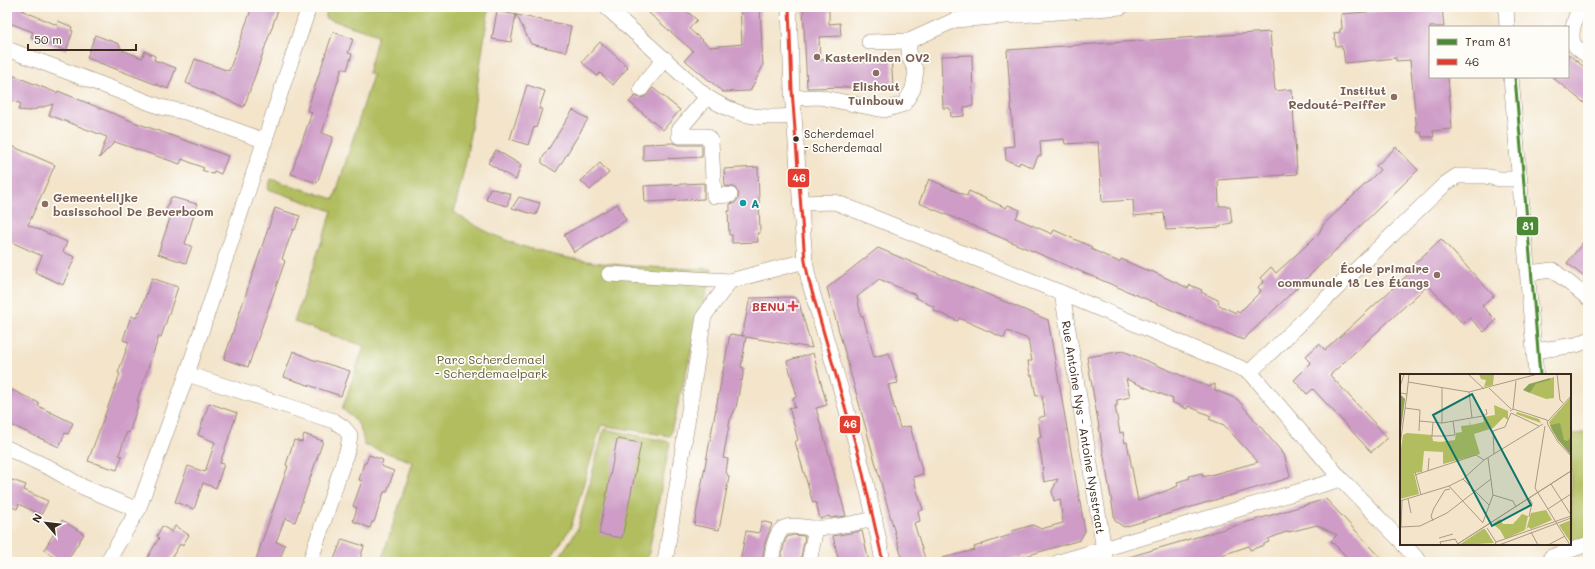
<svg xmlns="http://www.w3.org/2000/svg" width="1595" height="569" viewBox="0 0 1595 569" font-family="Mali,sans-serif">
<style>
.green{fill:#b1bd5f;stroke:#76743e}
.building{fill:#ce9cc7;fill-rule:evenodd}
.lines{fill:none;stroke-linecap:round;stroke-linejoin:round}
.minor-casing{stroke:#978774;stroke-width:16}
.minor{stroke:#fff;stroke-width:15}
.bus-1-casing{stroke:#fdfcf7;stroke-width:6}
.bus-1{stroke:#e43c2e;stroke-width:3}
.tram-1-casing{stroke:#fdfcf7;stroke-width:6}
.tram-1{stroke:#4c8b33;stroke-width:3}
.education-dot{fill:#8d6e63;stroke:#fdfcf7;stroke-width:1.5}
.bus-dot{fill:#3b2a1e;stroke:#fdfcf7;stroke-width:1.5}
.culture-dot{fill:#0f9aa8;stroke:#fdfcf7;stroke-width:1.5}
.health-dot{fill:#e0444e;stroke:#fdfcf7;stroke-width:1.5}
.labels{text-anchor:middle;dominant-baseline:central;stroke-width:3.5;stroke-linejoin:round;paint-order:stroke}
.bus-label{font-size:11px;fill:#3b2a1e;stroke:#fdfcf7;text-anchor:start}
.education-label{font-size:12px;font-weight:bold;fill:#785e54;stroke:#fdfcf7;text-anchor:start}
.culture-label{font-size:12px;font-weight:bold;fill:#0d838f;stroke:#fdfcf7;text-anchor:start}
.health-label{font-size:12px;font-weight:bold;fill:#be3a42;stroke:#fdfcf7;text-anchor:end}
.park-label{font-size:12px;fill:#5e5632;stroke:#fdfcf7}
.street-label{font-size:12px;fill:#3b2a1e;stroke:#fdfcf7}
.inset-road{fill:none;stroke:#a99a85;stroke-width:1}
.view{fill:#0f766e;fill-opacity:0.15;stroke:#0f766e;stroke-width:2}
.inset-edge{fill:none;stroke:#3b2a1e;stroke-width:2}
.line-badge{stroke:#fdfcf7;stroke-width:1.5}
.badge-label{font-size:11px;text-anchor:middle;font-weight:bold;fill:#fff}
</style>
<rect width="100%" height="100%" fill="#fdfcf7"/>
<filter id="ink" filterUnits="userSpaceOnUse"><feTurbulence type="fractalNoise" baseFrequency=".025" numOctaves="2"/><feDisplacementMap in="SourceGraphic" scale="8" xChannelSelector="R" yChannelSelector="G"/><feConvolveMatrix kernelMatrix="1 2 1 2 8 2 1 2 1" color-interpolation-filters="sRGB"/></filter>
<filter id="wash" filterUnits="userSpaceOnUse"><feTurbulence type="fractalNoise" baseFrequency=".012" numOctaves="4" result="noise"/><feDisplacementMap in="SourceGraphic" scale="16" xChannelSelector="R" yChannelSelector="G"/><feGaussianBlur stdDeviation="0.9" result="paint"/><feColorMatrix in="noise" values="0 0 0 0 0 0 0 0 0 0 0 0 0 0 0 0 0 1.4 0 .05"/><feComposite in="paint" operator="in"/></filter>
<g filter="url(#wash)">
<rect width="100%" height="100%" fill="#f3e4ca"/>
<g class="green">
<path d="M 328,7 L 489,7 L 466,161 L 454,212 C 529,265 624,267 712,269 L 670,436 L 601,425 L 571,527 L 548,562 L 381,562 L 413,462 L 364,445 C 362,427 357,419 342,409 L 364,346 L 294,322 L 332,211 L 268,189 L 271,179 L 334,199 L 373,75 L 368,73 L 378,35 L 325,18 Z"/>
<path d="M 604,429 L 670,442 L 647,562 L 556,562 L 577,530 Z"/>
<path d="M 1588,432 L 1588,539 L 1571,544 L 1570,435 Z"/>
</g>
<g id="blocks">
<g class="building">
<path d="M 7,7 L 25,7 L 23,11 L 57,25 L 58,21 L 72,27 L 71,30 L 73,31 L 66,51 L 31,37 L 33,32 L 7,22 Z"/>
<path d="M 252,7 L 279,7 L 244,107 L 186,83 L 195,59 L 229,71 Z"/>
<path d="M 642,7 L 682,7 L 697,20 L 689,29 L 710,47 L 742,44 L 740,7 L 760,7 L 763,66 L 750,91 L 723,92 L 685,60 L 693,51 Z"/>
<path d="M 803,7 L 827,7 L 827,10 L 829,10 L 829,24 L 840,23 L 841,36 L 819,37 L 820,60 L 891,57 L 893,86 L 807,88 Z"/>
<path d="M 1406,7 L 1442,7 L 1444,27 L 1430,27 L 1430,77 L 1448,77 L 1452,129 L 1433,131 L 1434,137 L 1422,137 L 1421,132 L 1417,132 L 1410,60 L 1396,61 L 1396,58 L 1345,63 L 1343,49 L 1342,49 L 1342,46 L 1336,46 L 1334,33 L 1340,32 L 1340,29 L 1342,29 L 1341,14 L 1406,9 Z"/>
<path d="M 497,11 L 571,26 L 566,52 L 531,44 L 516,14 L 511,42 L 492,39 Z"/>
<path d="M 333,32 L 353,39 L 348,53 L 352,54 L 347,70 L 342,68 L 322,133 L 333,137 L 317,183 L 291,174 L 312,112 L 307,110 Z"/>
<path d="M 1270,32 L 1275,91 L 1292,89 L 1297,174 L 1218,180 L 1219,206 L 1230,206 L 1232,223 L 1221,225 L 1221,227 L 1166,230 L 1164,213 L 1134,216 L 1133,200 L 1102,202 L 1098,142 L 1065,144 L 1064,139 L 1040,141 L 1041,156 L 1038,156 L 1033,168 L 1020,162 L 1019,165 L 1006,160 L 1005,147 L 1014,146 L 1007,50 Z"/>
<path d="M 95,35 L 119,44 L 122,50 L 142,58 L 145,51 L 155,56 L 154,60 L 176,68 L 168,89 L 87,58 Z"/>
<path d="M 600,42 L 628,67 L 613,85 L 600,73 L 597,76 L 582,62 Z"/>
<path d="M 1568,54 L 1588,70 L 1588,106 L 1552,77 L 1568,77 Z"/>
<path d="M 972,55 L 973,106 L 964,107 L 964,116 L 951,117 L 950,108 L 943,108 L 941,56 Z"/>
<path d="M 7,73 L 57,93 L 58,91 L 134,122 L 228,156 L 221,174 L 214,171 L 213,174 L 202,170 L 204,168 L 182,159 L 180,164 L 115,142 L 99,158 L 107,137 L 49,115 L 53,104 L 29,111 L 18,110 L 21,104 L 7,98 Z"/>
<path d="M 527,85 L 545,91 L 539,109 L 542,109 L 536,128 L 534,127 L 528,145 L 510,139 Z"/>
<path d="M 653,88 L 680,110 L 663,130 L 629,102 L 635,96 L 640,98 L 645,97 Z"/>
<path d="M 573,110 L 588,119 L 556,172 L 542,163 L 542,159 Z"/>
<path d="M 673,143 L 679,145 L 702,145 L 702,157 L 643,160 L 643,144 Z"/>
<path d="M 7,144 L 55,165 L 28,225 L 67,242 L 63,252 L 75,257 L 63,285 L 35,272 L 42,256 L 7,240 Z"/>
<path d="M 1396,147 L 1418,170 L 1243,340 L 919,203 L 929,179 L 967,196 L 969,191 L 1006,208 L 1008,205 L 1020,210 L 1016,218 L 1052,234 L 1054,230 L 1092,247 L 1091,249 L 1119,262 L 1121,259 L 1150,272 L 1151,271 L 1188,288 L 1190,285 L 1202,290 L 1201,292 L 1218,300 L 1219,305 L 1236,313 L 1237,311 L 1239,313 L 1261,291 L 1258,287 L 1264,281 L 1260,278 L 1271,267 L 1276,273 L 1309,243 L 1319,233 L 1323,225 L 1380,170 L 1376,166 Z"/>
<path d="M 496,150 L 521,165 L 516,180 L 488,163 Z"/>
<path d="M 600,163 L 609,173 L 590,190 L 581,181 Z"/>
<path d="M 758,167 L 760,233 L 757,233 L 758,242 L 732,243 L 732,235 L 729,235 L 728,211 L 730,211 L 730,204 L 735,203 L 738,199 L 739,194 L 734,187 L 725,186 L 724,169 Z"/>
<path d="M 704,183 L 704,199 L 645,202 L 644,186 Z"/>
<path d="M 490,188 L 511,194 L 507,206 L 486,200 Z"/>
<path d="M 171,197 L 197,204 L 185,244 L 192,246 L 186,263 L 158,254 L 171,215 L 165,213 Z"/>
<path d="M 519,197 L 540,203 L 536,215 L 512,208 Z"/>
<path d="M 617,204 L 626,220 L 574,252 L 564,235 Z"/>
<path d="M 275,208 L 300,216 L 295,230 L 293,229 L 282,259 L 285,261 L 248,367 L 224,359 Z"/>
<path d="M 1588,236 L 1588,280 L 1567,263 Z"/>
<path d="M 1441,239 L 1494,296 L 1482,306 L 1496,320 L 1484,332 L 1470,318 L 1463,324 L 1428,285 L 1330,375 L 1388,438 L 1371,452 L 1313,389 L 1307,394 L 1294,380 L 1311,363 L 1305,357 L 1319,344 L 1325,350 L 1414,269 L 1412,266 Z"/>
<path d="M 878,248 L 1048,320 L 1085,531 L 1080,540 L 1005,562 L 943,562 L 942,558 L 975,550 L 974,547 L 1013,534 L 1012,531 L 1033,525 L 1041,529 L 1063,523 L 1060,499 L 1054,501 L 1052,491 L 1058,479 L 1044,482 L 1042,468 L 1043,468 L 1038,438 L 1041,438 L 1038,418 L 1045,416 L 1042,395 L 1036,396 L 1032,375 L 1030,375 L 1028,361 L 1032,361 L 1028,339 L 1007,331 L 1004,338 L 959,318 L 958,321 L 933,310 L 934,307 L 915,297 L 916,295 L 879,279 L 857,297 L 861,316 L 863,316 L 874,357 L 889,353 L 898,383 L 888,385 L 900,428 L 910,426 L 923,474 L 913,477 L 923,510 L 918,511 L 920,521 L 914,523 L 926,562 L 903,562 L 827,288 Z"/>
<path d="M 152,278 L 178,287 L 161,337 L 159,336 L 137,401 L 139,402 L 129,433 L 127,432 L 119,455 L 122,456 L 117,470 L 88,461 L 120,374 L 118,373 L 129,342 L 123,340 L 131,316 L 136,318 L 139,311 L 140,312 Z"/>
<path d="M 793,297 L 798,300 L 812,348 L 746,337 L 741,367 L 744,368 L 742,381 L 741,380 L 736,408 L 730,420 L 723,458 L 728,459 L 726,472 L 729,477 L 719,530 L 694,525 L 730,334 L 745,336 L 742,336 L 750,298 Z"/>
<path d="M 293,351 L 311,359 L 350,371 L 341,396 L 284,377 Z"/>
<path d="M 1123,351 L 1209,387 L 1215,384 L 1215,390 L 1237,399 L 1281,451 L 1282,454 L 1284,454 L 1290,476 L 1289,477 L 1289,478 L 1124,527 L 1115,521 L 1087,357 ZM 1126,379 L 1173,399 L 1172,402 L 1187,409 L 1188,406 L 1211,416 L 1209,419 L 1224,425 L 1258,462 L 1203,477 L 1202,473 L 1189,476 L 1190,478 L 1177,482 L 1178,486 L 1153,496 L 1138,501 L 1127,442 L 1125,443 L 1123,432 L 1120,433 L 1115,406 L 1117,406 L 1117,400 L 1130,397 Z"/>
<path d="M 813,353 L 827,405 L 816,408 L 846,516 L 830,518 L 829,516 L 820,519 L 816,502 L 813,503 L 795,442 L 798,440 L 789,407 L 795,408 L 793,398 L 797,396 L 787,361 Z"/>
<path d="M 12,390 L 39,403 L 38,406 L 73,423 L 68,434 L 65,433 L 59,447 L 7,423 L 7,398 Z"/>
<path d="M 209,403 L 237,413 L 220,463 L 224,464 L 216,488 L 203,483 L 194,509 L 175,502 L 188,466 L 205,472 L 215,442 L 198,435 Z"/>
<path d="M 304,434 L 323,441 L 295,522 L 285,518 L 276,542 L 285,545 L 279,562 L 255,562 L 288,466 L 286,465 L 294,440 L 302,442 Z"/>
<path d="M 617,439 L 641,443 L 622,538 L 599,534 Z"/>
<path d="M 369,455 L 383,460 L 381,466 L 394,471 L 387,492 L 384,492 L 374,522 L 372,522 L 370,528 L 353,521 L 357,508 L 353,506 L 362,481 L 359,480 L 364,463 L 366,463 Z"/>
<path d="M 12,480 L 26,485 L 24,490 L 48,501 L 41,515 L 19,504 L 17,509 L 7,505 L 7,491 Z"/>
<path d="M 1326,499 L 1385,562 L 1354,562 L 1351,559 L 1350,560 L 1331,541 L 1337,535 L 1317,525 L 1289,532 L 1289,531 L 1268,539 L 1269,542 L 1264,544 L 1264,545 L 1250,550 L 1249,546 L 1222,555 L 1223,557 L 1214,559 L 1215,562 L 1122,562 L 1122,559 Z"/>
<path d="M 62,520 L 84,534 L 66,562 L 60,562 L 44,550 Z"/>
<path d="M 762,521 L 772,524 L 765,543 L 762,562 L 740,562 L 746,531 L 759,533 Z"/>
<path d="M 162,526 L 172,532 L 175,526 L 189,535 L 182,546 L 180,544 L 169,562 L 145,562 L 159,538 L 157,536 Z"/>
<path d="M 862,531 L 869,562 L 839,562 L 833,536 Z"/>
<path d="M 793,535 L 805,536 L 800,562 L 780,562 L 785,541 L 787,537 Z"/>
<path d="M 342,539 L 364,546 L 359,562 L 333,562 Z"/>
</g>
</g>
</g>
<g filter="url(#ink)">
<use href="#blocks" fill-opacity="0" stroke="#978774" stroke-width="1"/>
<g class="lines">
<defs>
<g id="minor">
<path d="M 606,7 L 707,97 C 739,117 757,119 794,116"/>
<path d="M 789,7 L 792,90 L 805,261 L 809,281 C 836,374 866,467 883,562"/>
<path d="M 1506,7 L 1507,27"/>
<path d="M 1581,7 C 1575,16 1568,37 1575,46 C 1579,50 1584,53 1588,56"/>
<path d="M 869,42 L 909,41"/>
<path d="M 7,49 L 161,107 L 189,113 L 265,141"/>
<path d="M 1511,77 L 1536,375"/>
<path d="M 641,89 L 647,80 L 665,59"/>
<path d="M 707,97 L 679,130 L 679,136 L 707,136 L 711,142 L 714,196 L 730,195"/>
<path d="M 793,98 L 819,97 L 884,110 L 904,104 L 913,89 L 916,71 L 909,57 L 909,41 L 955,20 L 1121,7"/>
<path d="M 800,203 L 835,202 L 1062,293 L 1250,372 L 1341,479 L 1401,541"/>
<path d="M 1528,273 L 1553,270 L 1588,298"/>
<path d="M 609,274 L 730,281"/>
<path id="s1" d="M 1062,293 L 1106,562"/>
<path d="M 1534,351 L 1576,345 L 1588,340"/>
<path d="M 1250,372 L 1445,184 L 1457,176 L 1484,176 L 1500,179 L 1520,179"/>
<path d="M 187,374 L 334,421 L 343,427 L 350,435 L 348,448 L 310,562"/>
<path d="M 7,448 L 52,469 L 83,487 L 138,510"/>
<path d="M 1403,544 L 1420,562"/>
<path d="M 1551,557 L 1588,544"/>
<path d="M 107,562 L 138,510 L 187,374 L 309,7"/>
<path d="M 665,562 L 704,316 L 730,281 L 805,261"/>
<path d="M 771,562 C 773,552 774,538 781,530 C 788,523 805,528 814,528 C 835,528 855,523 875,519"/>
<path d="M 809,562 L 816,528"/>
<path d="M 1059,562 L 1341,479"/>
</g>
</defs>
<use href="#minor" class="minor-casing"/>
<use href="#minor" class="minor"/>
<defs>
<path id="bus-1" d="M 789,7 L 792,90 L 805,261 L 809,281 L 859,456 L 883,562"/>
</defs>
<use href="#bus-1" class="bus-1-casing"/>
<use href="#bus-1" class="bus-1"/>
<defs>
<path id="tram-1" d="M 1515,77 L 1540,375"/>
</defs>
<use href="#tram-1" class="tram-1-casing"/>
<use href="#tram-1" class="tram-1"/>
</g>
</g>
<g class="education-dot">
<circle cx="817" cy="57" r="4"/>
<circle cx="876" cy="73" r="4"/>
<circle cx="1394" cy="97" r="4"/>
<circle cx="45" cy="204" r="4"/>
<circle cx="1437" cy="275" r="4"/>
</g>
<circle class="bus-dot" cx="796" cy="139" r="3.5"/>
<circle class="culture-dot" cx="743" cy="203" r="4"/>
<path class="health-dot" d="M791 300h4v4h4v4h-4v4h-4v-4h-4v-4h4z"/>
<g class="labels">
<g class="bus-label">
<text x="804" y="133">Scherdemael<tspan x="804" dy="14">- Scherdemaal</tspan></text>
</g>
<g class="education-label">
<text x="825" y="57">Kasterlinden OV2</text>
<text x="876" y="86" text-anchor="middle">Elishout<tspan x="876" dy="14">Tuinbouw</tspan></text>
<text x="1386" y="90" text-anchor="end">Institut<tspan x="1386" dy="14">Redouté-Peiffer</tspan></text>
<text x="53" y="197">Gemeentelijke<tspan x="53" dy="14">basisschool De Beverboom</tspan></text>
<text x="1429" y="268" text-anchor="end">École primaire<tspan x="1429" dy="14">communale 18 Les Étangs</tspan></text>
</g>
<g class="culture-label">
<text x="751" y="203">A</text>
</g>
<g class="health-label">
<text x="785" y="306">BENU</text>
</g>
<g class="park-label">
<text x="491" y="359">Parc Scherdemael<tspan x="491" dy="14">- Scherdemaelpark</tspan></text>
</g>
<g class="street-label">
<text stroke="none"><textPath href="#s1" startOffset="136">Rue Antoine Nys - Antoine Nysstraat</textPath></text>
</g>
</g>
<g transform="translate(1400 374)">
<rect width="171" height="171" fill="#f3e4ca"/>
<path d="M 79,0 L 94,0 L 93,11 L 84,13 L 86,6 L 81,5 ZM 154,3 L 154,24 L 146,25 L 130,19 L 136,10 ZM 171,23 L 171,81 L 152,57 L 149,48 ZM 94,31 L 108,37 L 108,46 L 104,43 L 93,54 L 74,60 L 80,80 L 43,90 L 43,78 L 24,77 L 22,98 L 14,99 L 19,120 L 0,125 L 0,81 L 3,61 L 7,59 L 32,61 L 33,67 L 40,68 L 55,66 L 56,59 L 62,58 L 61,52 L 70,51 L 69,46 L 71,51 L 84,48 L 83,43 L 95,41 ZM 117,38 L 139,45 L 141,49 L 116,40 ZM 146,136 L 152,146 L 131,155 L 128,153 L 126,156 L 131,139 ZM 122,140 L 128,142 L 125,156 L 105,165 L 100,156 L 93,150 L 100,145 L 103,150 L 113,150 ZM 171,146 L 171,169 L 159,151 ZM 85,155 L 94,169 L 59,171 L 83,155 Z" fill="#b1bd5f"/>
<path d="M 150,4 L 150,6 L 136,10 L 130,19 L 123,16 L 129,10 ZM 1,21 L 5,25 L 0,62 L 0,29 ZM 160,49 L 164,66 L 168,67 L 171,62 L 171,81 L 158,66 L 150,51 Z" fill="#8ca456"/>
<path class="inset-road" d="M 68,0 L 84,15M 157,0 L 160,26 L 163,29M 8,8 L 69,18 L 138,0M 0,13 L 4,0M 89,14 L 111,35M 69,18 L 72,44M 0,19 L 7,20 L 9,0M 5,34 L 20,36 L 19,57M 113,35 L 116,7M 110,37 L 113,35 L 147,46 L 148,51M 111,39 L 139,52M 19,47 L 42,49 L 83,42 L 87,40 L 86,35M 148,47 L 171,22M 33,48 L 32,62 L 45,62 L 55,61 L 53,47M 42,49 L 42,13M 148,51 L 158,68 L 171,82M 145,52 L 135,114 L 170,171M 0,71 L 7,20M 94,80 L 93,57 L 105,53 L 111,39M 28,97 L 29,84M 15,98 L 21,121M 15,101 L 76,81 L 84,86M 63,105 L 89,131M 151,110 L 171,141M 49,112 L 83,149M 93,121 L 113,127 L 116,133M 8,125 L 11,139M 0,127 L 49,112 L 63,105 L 84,86 L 143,50M 2,127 L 1,153 L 20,152 L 47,139 L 91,105M 148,135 L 171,120M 129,143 L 132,129 L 129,124M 33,147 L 31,142 L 34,134 L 45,116 L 50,115M 83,148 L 93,121 L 88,84M 87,154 L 96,168M 131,158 L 138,171M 39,164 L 53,160M 41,171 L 40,168 L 55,165 L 58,170M 56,171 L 171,97M 56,171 L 171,97M 95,171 L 96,168 L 171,142M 99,171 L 171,144M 148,171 L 165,162"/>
<path class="view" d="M 72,20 L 131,131 L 92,152 L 33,41 Z"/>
<rect width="171" height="171" class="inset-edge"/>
</g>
<g class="line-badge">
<rect x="787" y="168" width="23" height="20" rx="4" fill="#e43c2e"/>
<rect x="1516" y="216" width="23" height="20" rx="4" fill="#4c8b33"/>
<rect x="839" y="415" width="22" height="19" rx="4" fill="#e43c2e"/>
</g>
<g class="badge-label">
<text x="799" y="182">46</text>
<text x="1528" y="230">81</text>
<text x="850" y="428">46</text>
</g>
<rect width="1595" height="569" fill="none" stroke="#fdfcf7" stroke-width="24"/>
<rect x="1429" y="26" width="140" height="52" fill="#fdfcf7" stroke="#afa8a0"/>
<rect x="1437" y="39" width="20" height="6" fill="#4c8b33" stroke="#afa8a0"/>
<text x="1465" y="46" font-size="12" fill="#3b2a1e">Tram 81</text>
<rect x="1437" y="59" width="20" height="6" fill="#e43c2e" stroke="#afa8a0"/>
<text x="1465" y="66" font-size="12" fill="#3b2a1e">46</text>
<g transform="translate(46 523) rotate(298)" stroke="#fdfcf7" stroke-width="3" paint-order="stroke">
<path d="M0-3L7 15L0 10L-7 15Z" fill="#3b2a1e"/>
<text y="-6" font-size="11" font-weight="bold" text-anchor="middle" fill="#3b2a1e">N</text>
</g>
<path d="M28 44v6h108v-6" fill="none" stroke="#3b2a1e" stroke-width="2"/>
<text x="34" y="44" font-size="12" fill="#3b2a1e" stroke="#fdfcf7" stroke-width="3" paint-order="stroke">50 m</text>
</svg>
